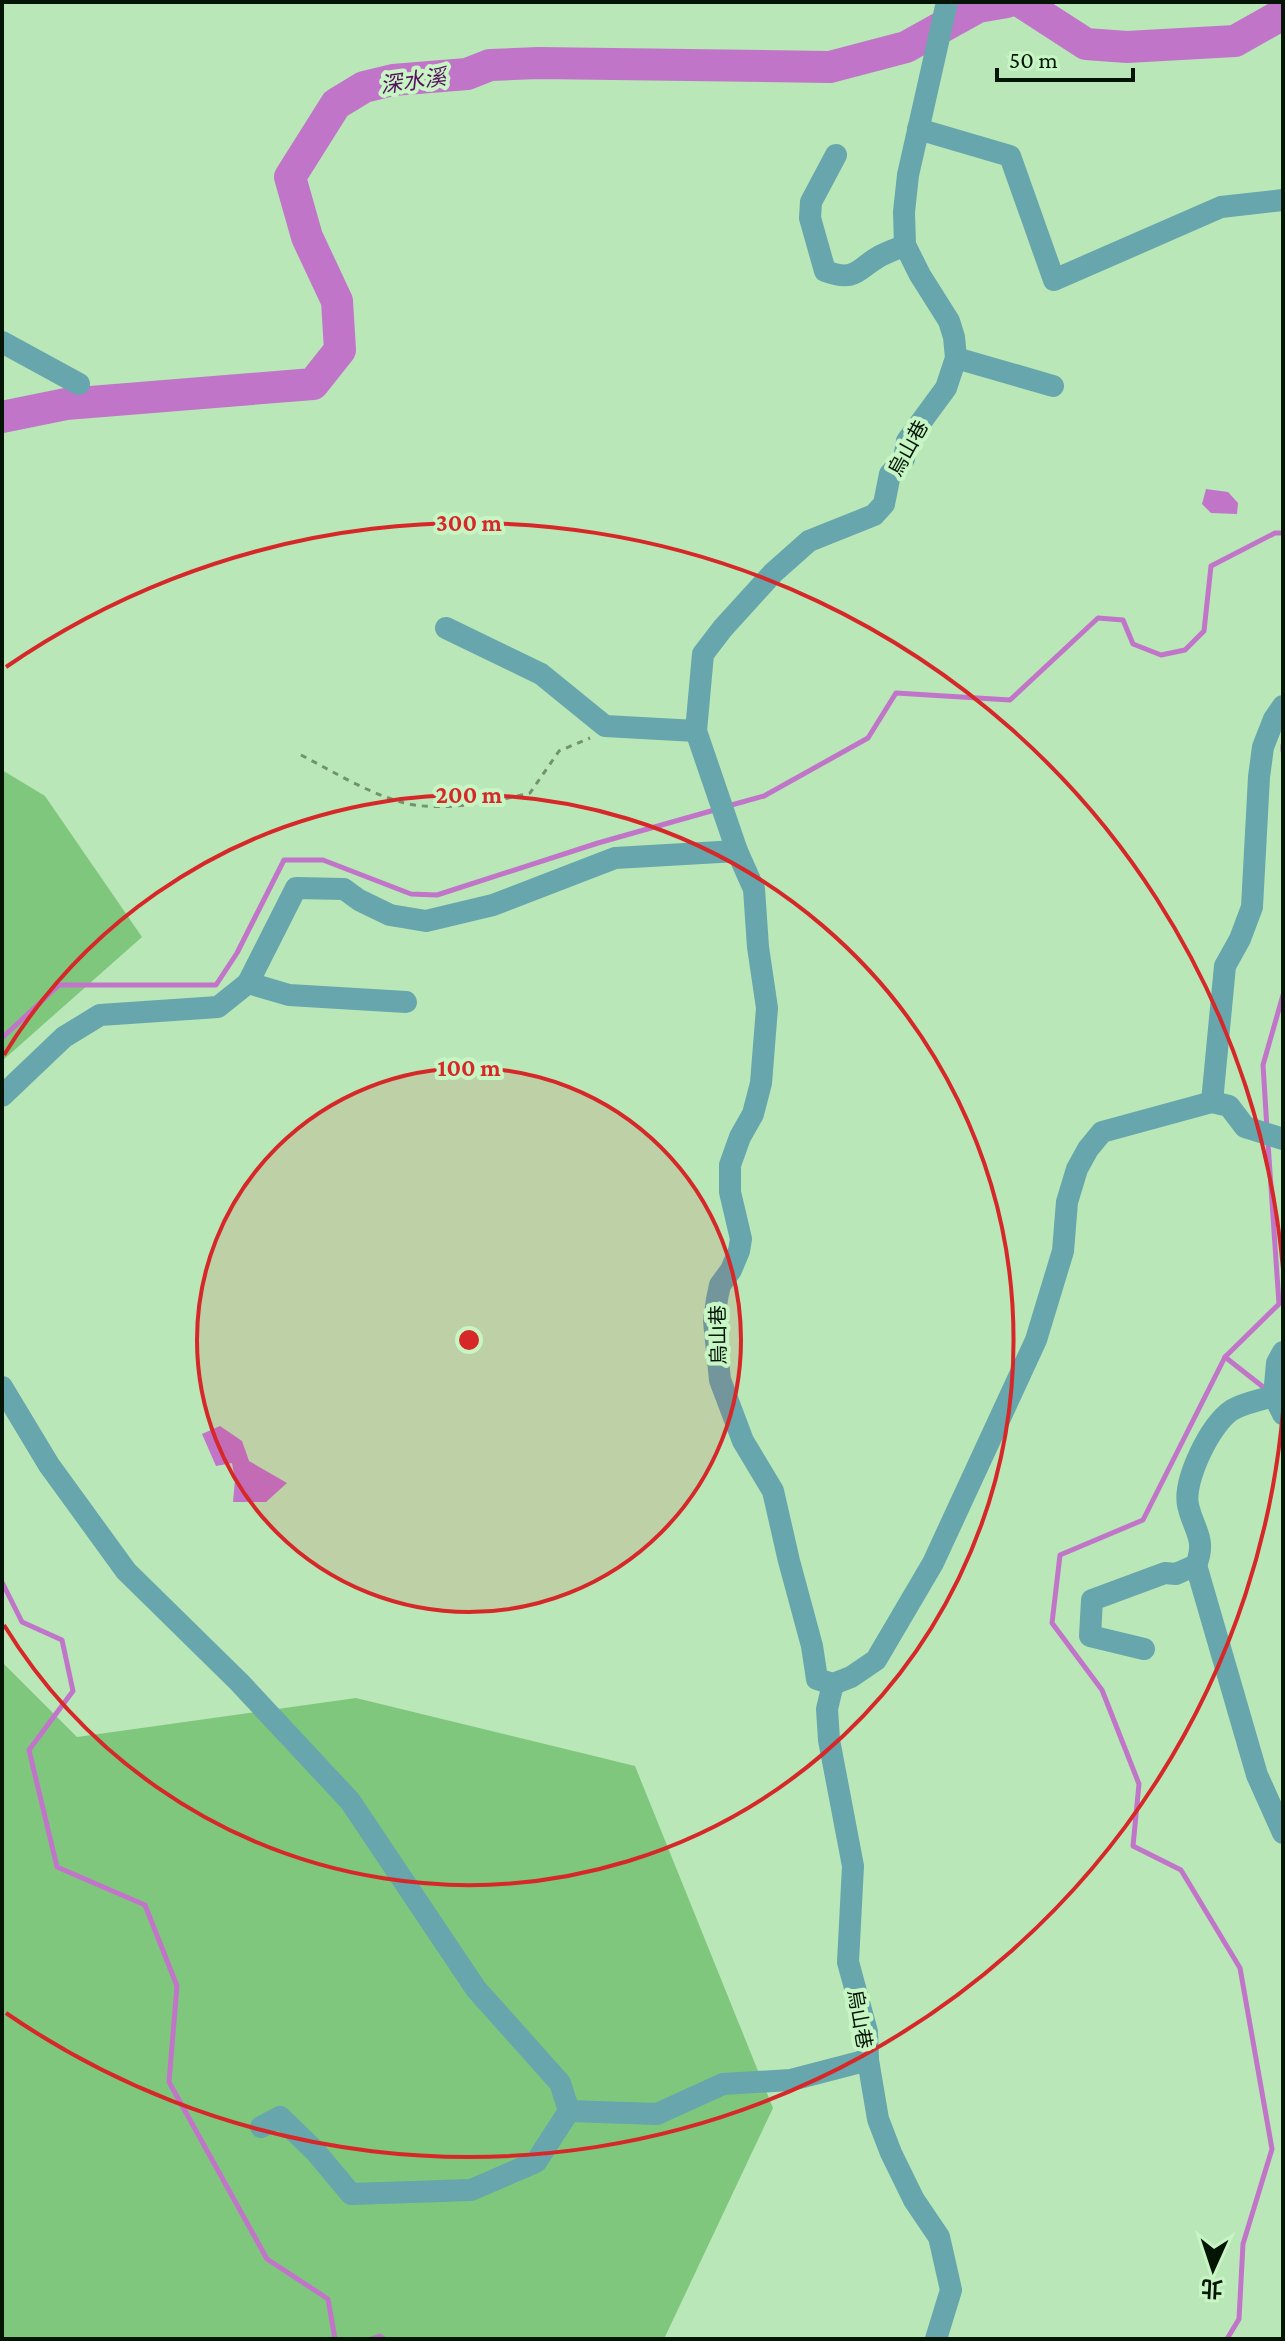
<svg xmlns="http://www.w3.org/2000/svg" width="1285" height="2341" viewBox="0 0 1285 2341" font-family="'Crimson Pro','Noto Sans TC',serif">
<style>
.green{fill:#80c77e}
.water{fill:#c175c9}
.lines{fill:none;stroke-linecap:round;stroke-linejoin:round}
.stream{stroke:#c175c9;stroke-width:5}
.river{stroke:#c175c9;stroke-width:32}
.path{stroke:#729371;stroke-width:3;stroke-dasharray:6 6;stroke-linecap:butt}
.minor{stroke:#66a6ac;stroke-width:22}
.ring{fill:none;stroke:#d62828;stroke-width:4}
.labels{text-anchor:middle;dominant-baseline:central;stroke-width:8;stroke-linejoin:round;paint-order:stroke}
.street-label{font-size:20px;fill:#041405;stroke:#c7f5c4}
.water-label{font-size:22px;font-style:italic;fill:#570f5f;stroke:#c7f5c4}
.centre{fill:#d62828;stroke:#c7f5c4;stroke-width:4}
.ring-label{font-size:24px;text-anchor:middle;font-weight:bold;fill:#d62828;stroke:#c7f5c4;stroke-width:8;stroke-linejoin:round;paint-order:stroke}
</style>
<rect width="100%" height="100%" fill="#bae7b8"/>
<g class="green">
<path d="M 2,770 L 45,796 L 142,937 L 2,1061 Z"/>
<path d="M 2,1662 L 77,1737 L 356,1698 L 635,1766 L 773,2108 L 664,2339 L 2,2339 Z"/>
</g>
<g class="water">
<path d="M 1206,489 L 1228,492 L 1238,503 L 1237,514 L 1211,513 L 1202,504 Z"/>
<path d="M 220,1426 L 242,1441 L 249,1461 L 287,1483 L 266,1502 L 233,1502 L 235,1480 L 232,1463 L 216,1466 L 202,1434 Z"/>
</g>
<g class="lines">
<g class="stream">
<path d="M 1283,745 L 1283,751"/>
<path d="M 728,806 L 764,796 L 868,738 L 896,693 L 1010,700 L 1098,618 L 1123,620 L 1133,644 L 1161,655 L 1185,650 L 1204,631 L 1211,566 L 1275,533 L 1283,533"/>
<path d="M 2,1038 L 59,985 L 216,985 L 237,953 L 284,860 L 323,860 L 411,894 L 437,895 L 598,843 L 718,809"/>
<path d="M 1267,1129 L 1263,1065 L 1283,995"/>
<path d="M 1225,1357 L 1143,1520 L 1060,1555 L 1052,1623 L 1102,1690 L 1139,1784 L 1133,1846 L 1181,1870 L 1240,1968 L 1272,2149 L 1243,2244 L 1239,2319 L 1227,2339"/>
<path d="M 1267,1390 L 1225,1357 L 1279,1304 L 1268,1143"/>
<path d="M 2,1582 L 22,1622 L 62,1640 L 73,1691 L 29,1750 L 57,1867 L 145,1905 L 177,1986 L 169,2082 L 267,2259 L 328,2299 L 335,2339"/>
<path d="M 371,2339 L 380,2336 L 384,2339"/>
</g>
<g class="river">
<path d="M 1021,2 L 1086,44 L 1127,47 L 1235,41 L 1283,14"/>
<path d="M 2,417 L 66,404 L 313,384 L 340,350 L 337,301 L 307,237 L 290,177 L 336,104 L 364,87 L 393,80 L 467,74 L 490,65 L 538,63 L 830,67 L 906,47 L 978,7 L 1007,2"/>
</g>
<path class="path" d="M 301,755 C 334,772 366,792 401,802 C 438,813 494,802 530,793 L 559,751 L 590,738"/>
<g class="minor">
<path d="M 947,2 L 908,175 L 904,212 L 905,245 L 920,275 L 949,321 L 954,337 L 956,358 L 946,388 L 907,441 L 904,459 L 890,474 L 884,504 L 874,515 L 809,541 L 773,573 L 723,628 L 703,654 L 696,731 L 737,851 L 754,889 L 758,947 L 767,1008 L 761,1083 L 753,1114 L 740,1137 L 730,1165 L 730,1192 L 741,1239 L 739,1251 L 731,1270 L 720,1285 L 717,1299 L 714,1321 L 720,1380 L 743,1441 L 773,1491 L 789,1561 L 812,1646 L 817,1679 L 833,1684 L 851,1677 L 876,1660 L 933,1563 L 1036,1340 L 1063,1251 L 1067,1202 L 1077,1169 L 1088,1149 L 1102,1132 L 1212,1102"/>
<path d="M 918,129 L 1010,156 L 1054,280 L 1221,207 L 1283,200"/>
<path d="M 836,155 L 811,202 L 810,218 L 825,271 C 857,283 858,268 880,256 C 887,252 897,249 905,245"/>
<path d="M 2,342 L 79,384"/>
<path d="M 956,358 L 1053,386"/>
<path d="M 446,628 L 541,674 L 605,726 L 696,731"/>
<path d="M 1283,706 L 1274,719 L 1263,747 L 1259,777 L 1252,907 L 1240,939 L 1225,966 L 1212,1102 L 1229,1106 L 1245,1127 L 1283,1139"/>
<path d="M 248,983 L 289,995 L 406,1002"/>
<path d="M 2,1096 L 64,1037 L 100,1015 L 218,1007 L 248,983 L 296,888 L 344,889 L 359,900 L 390,915 L 426,921 L 493,905 L 615,858 L 737,851"/>
<path d="M 2,1387 L 49,1465 L 126,1571 L 239,1682 L 350,1801 L 476,1989 L 560,2083 L 569,2111"/>
<path d="M 1274,1396 L 1283,1414"/>
<path d="M 1196,1565 L 1257,1775 L 1283,1833"/>
<path d="M 1144,1649 L 1090,1636 L 1092,1600 L 1165,1573 L 1176,1574 L 1196,1565 C 1207,1539 1193,1529 1188,1505 C 1183,1480 1211,1423 1232,1410 C 1244,1403 1261,1400 1274,1396 L 1277,1363 L 1283,1352"/>
<path d="M 833,1684 L 827,1709 L 829,1740 L 853,1866 L 848,1962 L 867,2032 L 868,2060 L 878,2119 L 891,2153 L 914,2200 L 939,2237 L 942,2250 L 951,2290 L 936,2339"/>
<path d="M 261,2127 L 280,2117 L 315,2151 L 351,2194 L 471,2190 L 536,2162 L 569,2111 L 657,2114 L 723,2084 L 791,2080 L 868,2060"/>
</g>
</g>
<circle cx="469" cy="1340" r="272" fill="#d62828" fill-opacity=".12"/>
<g class="ring">
<circle cx="469" cy="1340" r="272"/>
<path d="M4 1055A545 545 0 1 1 4 1625"/>
<path d="M1283 1411A817 817 0 0 1 6 2013M6 667A817 817 0 0 1 1283 1269"/>
</g>
<g class="labels">
<g class="street-label">
<text transform="translate(908 448) rotate(-61)">烏山巷</text>
<text transform="translate(718 1335) rotate(-91)">烏山巷</text>
<text transform="translate(860 2019) rotate(80)">烏山巷</text>
</g>
<g class="water-label">
<text transform="translate(413 81) rotate(-8)">深水溪</text>
</g>
</g>
<circle cx="469" cy="1340" r="12" class="centre"/>
<g class="ring-label">
<text x="469" y="531">300 m</text>
<text x="469" y="803">200 m</text>
<text x="469" y="1076">100 m</text>
</g>
<rect width="1285" height="2341" fill="none" stroke="#041405" stroke-width="8"/>
<g transform="translate(1213 2269) rotate(183)" stroke="#c7f5c4" stroke-width="6" paint-order="stroke">
<path d="M0-6L14 30L0 20L-14 30Z" fill="#041405"/>
<text y="-12" font-size="22" font-weight="bold" text-anchor="middle" fill="#041405">北</text>
</g>
<path d="M997 68v12h136v-12" fill="none" stroke="#041405" stroke-width="4"/>
<text x="1009" y="68" font-size="24" fill="#041405" stroke="#c7f5c4" stroke-width="6" paint-order="stroke">50 m</text>
</svg>
